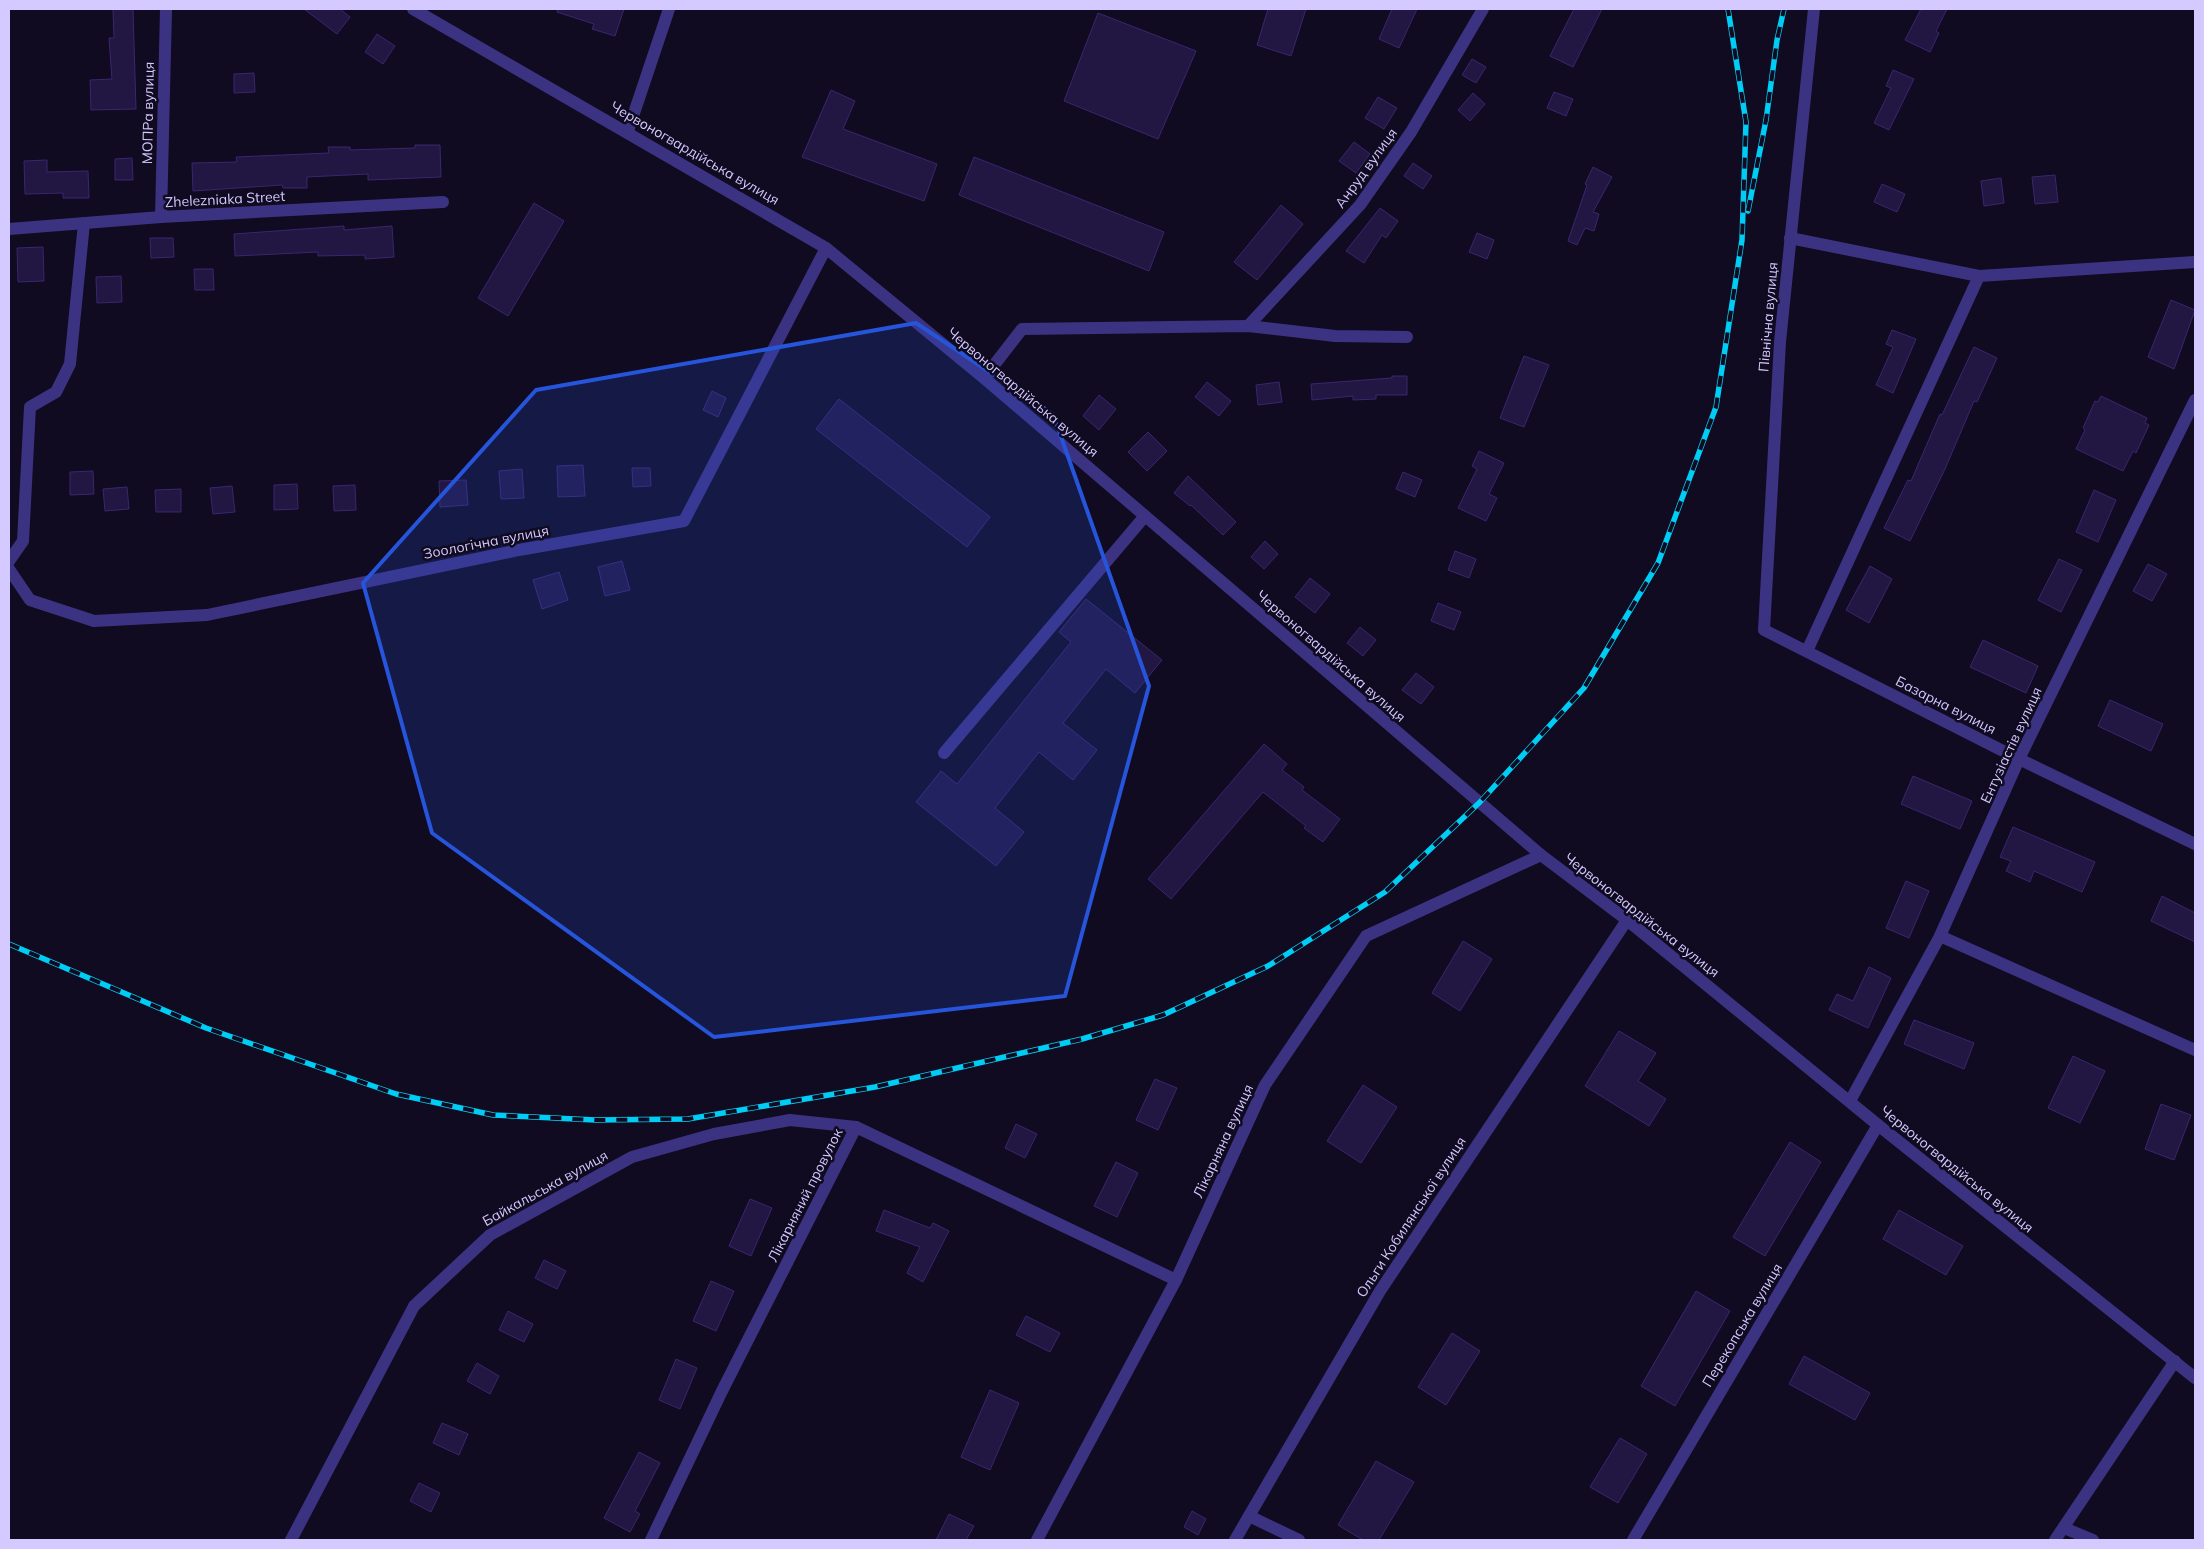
<svg xmlns="http://www.w3.org/2000/svg" width="2204" height="1549" viewBox="0 0 2204 1549" font-family="Mulish,sans-serif">
<style>
.building{fill:#221642;stroke:#3a2670}
.lines{fill:none;stroke-linecap:round;stroke-linejoin:round}
.minor{stroke:#3b3382;stroke-width:12}
.rail-casing{stroke:#00cdf5;stroke-width:5.5}
.rail{stroke:#100b20;stroke-width:4;stroke-dasharray:11;stroke-linecap:butt}
.marked{fill:#2654da;fill-opacity:0.2;stroke:#2654da;stroke-width:4;stroke-linejoin:round}
.labels{text-anchor:middle;dominant-baseline:central;stroke-width:5;stroke-linejoin:round;paint-order:stroke}
.street-label{font-size:14px;fill:#d4caff;stroke:#100b20}
</style>
<rect width="100%" height="100%" fill="#100b20"/>
<g class="building">
<path d="M 113,9 L 133,9 L 136,109 L 91,110 L 90,80 L 112,79 L 109,38 L 114,38 Z"/>
<path d="M 304,9 L 340,9 L 350,17 L 337,34 Z"/>
<path d="M 558,9 L 624,9 L 615,36 L 592,29 L 594,24 L 557,12 Z"/>
<path d="M 1268,9 L 1306,9 L 1291,56 L 1257,45 Z"/>
<path d="M 1392,9 L 1417,9 L 1399,48 L 1379,39 Z"/>
<path d="M 1574,9 L 1602,9 L 1573,67 L 1550,56 Z"/>
<path d="M 1921,9 L 1947,9 L 1936,31 L 1939,33 L 1930,52 L 1905,40 Z"/>
<path d="M 1098,13 L 1196,51 L 1158,139 L 1064,101 Z"/>
<path d="M 377,34 L 395,46 L 383,64 L 365,52 Z"/>
<path d="M 1472,59 L 1486,67 L 1476,83 L 1462,75 Z"/>
<path d="M 1893,70 L 1914,79 L 1889,130 L 1874,123 L 1891,88 L 1886,86 Z"/>
<path d="M 254,73 L 255,92 L 234,93 L 234,74 Z"/>
<path d="M 831,90 L 855,101 L 843,129 L 937,164 L 924,201 L 802,157 Z"/>
<path d="M 1554,92 L 1573,99 L 1566,116 L 1547,108 Z"/>
<path d="M 1473,93 L 1485,104 L 1470,121 L 1458,110 Z"/>
<path d="M 1378,97 L 1397,108 L 1384,129 L 1365,118 Z"/>
<path d="M 1354,142 L 1370,154 L 1356,173 L 1339,161 Z"/>
<path d="M 415,145 L 440,145 L 441,177 L 368,180 L 368,174 L 307,177 L 307,188 L 283,188 L 282,185 L 193,191 L 192,163 L 237,162 L 236,157 L 329,153 L 328,147 L 350,147 L 350,150 L 415,148 Z"/>
<path d="M 974,157 L 1164,232 L 1149,271 L 959,195 Z"/>
<path d="M 132,158 L 133,180 L 115,180 L 115,159 Z"/>
<path d="M 47,160 L 47,172 L 88,171 L 89,198 L 63,198 L 63,193 L 25,194 L 24,161 Z"/>
<path d="M 1413,163 L 1432,176 L 1423,189 L 1404,176 Z"/>
<path d="M 1593,167 L 1612,177 L 1593,212 L 1599,214 L 1594,231 L 1585,228 L 1577,245 L 1568,241 L 1587,185 L 1585,184 Z"/>
<path d="M 2055,175 L 2058,202 L 2035,204 L 2032,177 Z"/>
<path d="M 2001,178 L 2004,203 L 1984,206 L 1981,181 Z"/>
<path d="M 1882,184 L 1905,194 L 1897,212 L 1874,202 Z"/>
<path d="M 534,203 L 564,221 L 508,316 L 478,298 Z"/>
<path d="M 1281,205 L 1303,224 L 1257,280 L 1234,262 Z"/>
<path d="M 1380,208 L 1398,221 L 1386,238 L 1382,235 L 1364,263 L 1346,251 Z"/>
<path d="M 344,226 L 344,230 L 392,226 L 394,257 L 365,259 L 365,255 L 318,256 L 318,252 L 235,256 L 234,234 Z"/>
<path d="M 1477,233 L 1494,240 L 1487,259 L 1469,252 Z"/>
<path d="M 150,238 L 173,238 L 174,257 L 151,258 Z"/>
<path d="M 43,247 L 44,281 L 18,282 L 17,248 Z"/>
<path d="M 194,269 L 213,269 L 214,290 L 195,290 Z"/>
<path d="M 121,276 L 122,302 L 97,303 L 96,277 Z"/>
<path d="M 2171,300 L 2195,310 L 2174,369 L 2148,357 Z"/>
<path d="M 1892,330 L 1916,339 L 1893,393 L 1876,385 L 1893,347 L 1886,344 Z"/>
<path d="M 1974,347 L 1997,358 L 1977,402 L 1974,401 L 1945,469 L 1910,541 L 1884,528 L 1908,480 L 1911,481 L 1940,414 L 1942,415 Z"/>
<path d="M 1524,356 L 1549,365 L 1524,427 L 1500,418 Z"/>
<path d="M 1392,376 L 1407,376 L 1407,395 L 1376,395 L 1376,399 L 1353,400 L 1353,396 L 1312,400 L 1311,384 L 1392,378 Z"/>
<path d="M 1207,382 L 1231,401 L 1219,416 L 1195,397 Z"/>
<path d="M 1279,382 L 1282,402 L 1258,405 L 1256,385 Z"/>
<path d="M 712,391 L 726,398 L 718,417 L 703,410 Z"/>
<path d="M 1099,395 L 1116,409 L 1099,430 L 1083,416 Z"/>
<path d="M 2101,396 L 2147,418 L 2145,423 L 2149,425 L 2136,453 L 2133,451 L 2123,471 L 2076,449 L 2085,430 L 2083,428 L 2095,401 L 2098,402 Z"/>
<path d="M 839,399 L 990,517 L 967,547 L 816,429 Z"/>
<path d="M 1148,432 L 1167,451 L 1147,471 L 1128,452 Z"/>
<path d="M 1479,451 L 1504,463 L 1489,494 L 1497,498 L 1486,521 L 1458,508 L 1477,469 L 1472,466 Z"/>
<path d="M 583,465 L 585,496 L 558,497 L 557,466 Z"/>
<path d="M 632,468 L 650,468 L 651,486 L 633,487 Z"/>
<path d="M 522,469 L 524,498 L 501,499 L 499,471 Z"/>
<path d="M 93,471 L 94,494 L 70,495 L 70,472 Z"/>
<path d="M 1403,472 L 1422,480 L 1415,497 L 1396,489 Z"/>
<path d="M 1188,476 L 1236,522 L 1223,535 L 1191,505 L 1190,506 L 1174,493 Z"/>
<path d="M 466,480 L 468,505 L 440,507 L 439,481 Z"/>
<path d="M 297,484 L 298,509 L 274,510 L 274,485 Z"/>
<path d="M 355,485 L 356,510 L 334,511 L 333,486 Z"/>
<path d="M 232,486 L 235,512 L 213,514 L 210,488 Z"/>
<path d="M 127,487 L 129,509 L 105,511 L 103,489 Z"/>
<path d="M 181,489 L 181,512 L 156,512 L 155,490 Z"/>
<path d="M 2094,490 L 2116,500 L 2098,542 L 2076,532 Z"/>
<path d="M 1265,541 L 1278,554 L 1264,569 L 1251,557 Z"/>
<path d="M 1455,551 L 1476,559 L 1469,578 L 1448,570 Z"/>
<path d="M 2059,559 L 2082,570 L 2061,612 L 2038,600 Z"/>
<path d="M 622,561 L 630,590 L 605,596 L 598,567 Z"/>
<path d="M 2148,564 L 2167,574 L 2152,601 L 2133,591 Z"/>
<path d="M 1870,566 L 1892,579 L 1869,623 L 1846,610 Z"/>
<path d="M 559,572 L 568,600 L 542,609 L 533,580 Z"/>
<path d="M 1310,578 L 1330,594 L 1315,613 L 1295,597 Z"/>
<path d="M 1086,599 L 1162,660 L 1135,693 L 1106,669 L 1063,723 L 1097,750 L 1073,780 L 1039,752 L 995,808 L 1024,832 L 996,866 L 916,802 L 941,771 L 957,784 L 1071,642 L 1059,632 Z"/>
<path d="M 1438,603 L 1461,612 L 1454,630 L 1431,621 Z"/>
<path d="M 1360,627 L 1376,640 L 1363,656 L 1347,643 Z"/>
<path d="M 1983,640 L 2038,666 L 2026,693 L 1970,667 Z"/>
<path d="M 1416,673 L 1434,687 L 1421,704 L 1402,690 Z"/>
<path d="M 2110,700 L 2163,724 L 2151,751 L 2098,726 Z"/>
<path d="M 1264,744 L 1287,764 L 1282,770 L 1304,787 L 1302,790 L 1340,819 L 1323,842 L 1304,828 L 1306,826 L 1263,792 L 1171,899 L 1148,879 Z"/>
<path d="M 1913,776 L 1972,801 L 1960,829 L 1901,804 Z"/>
<path d="M 2013,827 L 2095,862 L 2082,892 L 2034,871 L 2030,882 L 2006,871 L 2011,861 L 2000,857 Z"/>
<path d="M 1906,881 L 1929,891 L 1909,938 L 1886,928 Z"/>
<path d="M 2162,896 L 2195,913 L 2195,942 L 2151,921 Z"/>
<path d="M 1463,941 L 1492,959 L 1460,1011 L 1432,993 Z"/>
<path d="M 1869,967 L 1891,978 L 1868,1028 L 1829,1010 L 1837,994 L 1853,1001 Z"/>
<path d="M 1914,1020 L 1974,1043 L 1964,1069 L 1904,1044 Z"/>
<path d="M 1619,1031 L 1656,1053 L 1638,1081 L 1666,1099 L 1649,1126 L 1585,1086 Z"/>
<path d="M 2073,1056 L 2105,1071 L 2080,1123 L 2048,1108 Z"/>
<path d="M 1155,1079 L 1177,1088 L 1158,1130 L 1136,1120 Z"/>
<path d="M 1363,1085 L 1397,1107 L 1361,1163 L 1327,1141 Z"/>
<path d="M 2161,1104 L 2191,1115 L 2174,1160 L 2145,1149 Z"/>
<path d="M 1016,1124 L 1037,1134 L 1025,1158 L 1005,1148 Z"/>
<path d="M 1790,1142 L 1821,1162 L 1765,1256 L 1733,1237 Z"/>
<path d="M 1116,1162 L 1138,1173 L 1117,1217 L 1094,1206 Z"/>
<path d="M 750,1199 L 772,1208 L 751,1256 L 729,1246 Z"/>
<path d="M 884,1210 L 930,1228 L 933,1223 L 949,1231 L 923,1282 L 907,1273 L 920,1247 L 876,1231 Z"/>
<path d="M 1899,1210 L 1963,1246 L 1946,1275 L 1883,1239 Z"/>
<path d="M 544,1260 L 566,1271 L 557,1289 L 535,1278 Z"/>
<path d="M 711,1281 L 734,1291 L 716,1331 L 693,1321 Z"/>
<path d="M 1696,1291 L 1730,1311 L 1675,1406 L 1641,1386 Z"/>
<path d="M 508,1311 L 533,1324 L 524,1342 L 499,1330 Z"/>
<path d="M 1026,1316 L 1060,1333 L 1050,1352 L 1016,1335 Z"/>
<path d="M 1452,1333 L 1480,1351 L 1446,1405 L 1418,1387 Z"/>
<path d="M 1804,1356 L 1870,1393 L 1855,1420 L 1789,1384 Z"/>
<path d="M 676,1359 L 697,1368 L 680,1409 L 659,1400 Z"/>
<path d="M 477,1363 L 499,1376 L 490,1394 L 467,1381 Z"/>
<path d="M 990,1390 L 1019,1403 L 990,1470 L 961,1457 Z"/>
<path d="M 442,1423 L 468,1434 L 459,1455 L 433,1443 Z"/>
<path d="M 1620,1438 L 1647,1454 L 1618,1503 L 1590,1487 Z"/>
<path d="M 639,1452 L 660,1463 L 635,1511 L 640,1514 L 630,1532 L 604,1518 Z"/>
<path d="M 1376,1461 L 1414,1482 L 1379,1540 L 1363,1540 L 1338,1525 Z"/>
<path d="M 419,1483 L 440,1493 L 431,1512 L 410,1501 Z"/>
<path d="M 1192,1511 L 1206,1519 L 1198,1535 L 1184,1527 Z"/>
<path d="M 949,1514 L 974,1526 L 966,1540 L 936,1540 Z"/>
</g>
<g class="lines">
<g class="minor">
<path d="M 413,9 L 826,248 L 984,378 L 1541,855 L 1627,920 L 1878,1125 L 2195,1378"/>
<path d="M 1814,9 L 1780,342 L 1764,630 L 2019,759 L 2195,844"/>
<path d="M 628,131 L 669,9"/>
<path d="M 161,217 L 166,9"/>
<path d="M 9,229 L 161,217 L 443,202"/>
<path d="M 1790,238 L 1979,276 L 2195,262"/>
<path d="M 1248,326 L 1360,205 L 1411,132 L 1483,9"/>
<path d="M 984,378 L 1022,329 L 1248,326 L 1335,336 L 1407,337"/>
<path d="M 9,561 L 23,541 L 30,407 L 56,392 L 70,364 L 84,223"/>
<path d="M 9,569 L 30,600 L 94,621 L 207,615 L 519,550 L 684,521 L 826,248"/>
<path d="M 1807,651 L 1979,276"/>
<path d="M 944,753 L 1145,516"/>
<path d="M 1940,936 L 2195,1050"/>
<path d="M 1850,1101 L 1940,936 L 2019,759 L 2195,400"/>
<path d="M 1249,1516 L 1299,1540"/>
<path d="M 2064,1528 L 2093,1540"/>
<path d="M 291,1540 L 414,1306 L 490,1235 L 632,1157 L 714,1134 L 790,1120 L 856,1127"/>
<path d="M 651,1540 L 721,1393 L 856,1127 L 1176,1280"/>
<path d="M 1037,1540 L 1176,1280 L 1265,1085 L 1366,936 L 1541,855"/>
<path d="M 1235,1540 L 1380,1291 L 1627,920"/>
<path d="M 1633,1540 L 1878,1125"/>
<path d="M 2055,1540 L 2175,1361"/>
</g>
<defs>
<g id="rail">
<path d="M 1748,211 L 1766,120 L 1777,40 L 1784,9"/>
<path d="M 9,944 L 206,1028 L 396,1094 L 493,1115 L 595,1120 L 688,1119 L 875,1087 L 1082,1039 L 1163,1015 L 1268,966 L 1385,892 L 1480,802 L 1584,688 L 1658,563 L 1716,407 L 1742,240 L 1746,122 L 1728,9"/>
</g>
</defs>
<use href="#rail" class="rail-casing"/>
<use href="#rail" class="rail"/>
</g>
<path class="marked" d="M 916,323 L 1053,414 L 1149,686 L 1065,996 L 714,1037 L 432,833 L 363,583 L 536,390 Z"/>
<g class="labels">
<g class="street-label">
<text transform="translate(148 113) rotate(-89)">МОПРа вулиця</text>
<text transform="translate(695 153) rotate(30)">Червоногвардійська вулиця</text>
<text transform="translate(1366 168) rotate(-54)">Анруд вулиця</text>
<text transform="translate(225 199) rotate(-3)">Zhelezniaka Street</text>
<text transform="translate(1768 317) rotate(-85)">Північна вулиця</text>
<text transform="translate(1023 392) rotate(40)">Червоногвардійська вулиця</text>
<text transform="translate(486 542) rotate(-11)">Зоологічна вулиця</text>
<text transform="translate(1331 656) rotate(41)">Червоногвардійська вулиця</text>
<text transform="translate(1946 705) rotate(27)">Базарна вулиця</text>
<text transform="translate(2011 745) rotate(-65)">Ентузіастів вулиця</text>
<text transform="translate(1642 915) rotate(38)">Червоногвардійська вулиця</text>
<text transform="translate(1223 1141) rotate(-65)">Лікарняна вулиця</text>
<text transform="translate(1957 1169) rotate(39)">Червоногвардійська вулиця</text>
<text transform="translate(545 1188) rotate(-29)">Байкальська вулиця</text>
<text transform="translate(805 1195) rotate(-63)">Лікарняний провулок</text>
<text transform="translate(1411 1217) rotate(-57)">Ольги Кобилянської вулиця</text>
<text transform="translate(1742 1325) rotate(-59)">Перекопська вулиця</text>
</g>
</g>
<rect width="2204" height="1549" fill="none" stroke="#d4caff" stroke-width="20"/>
</svg>
